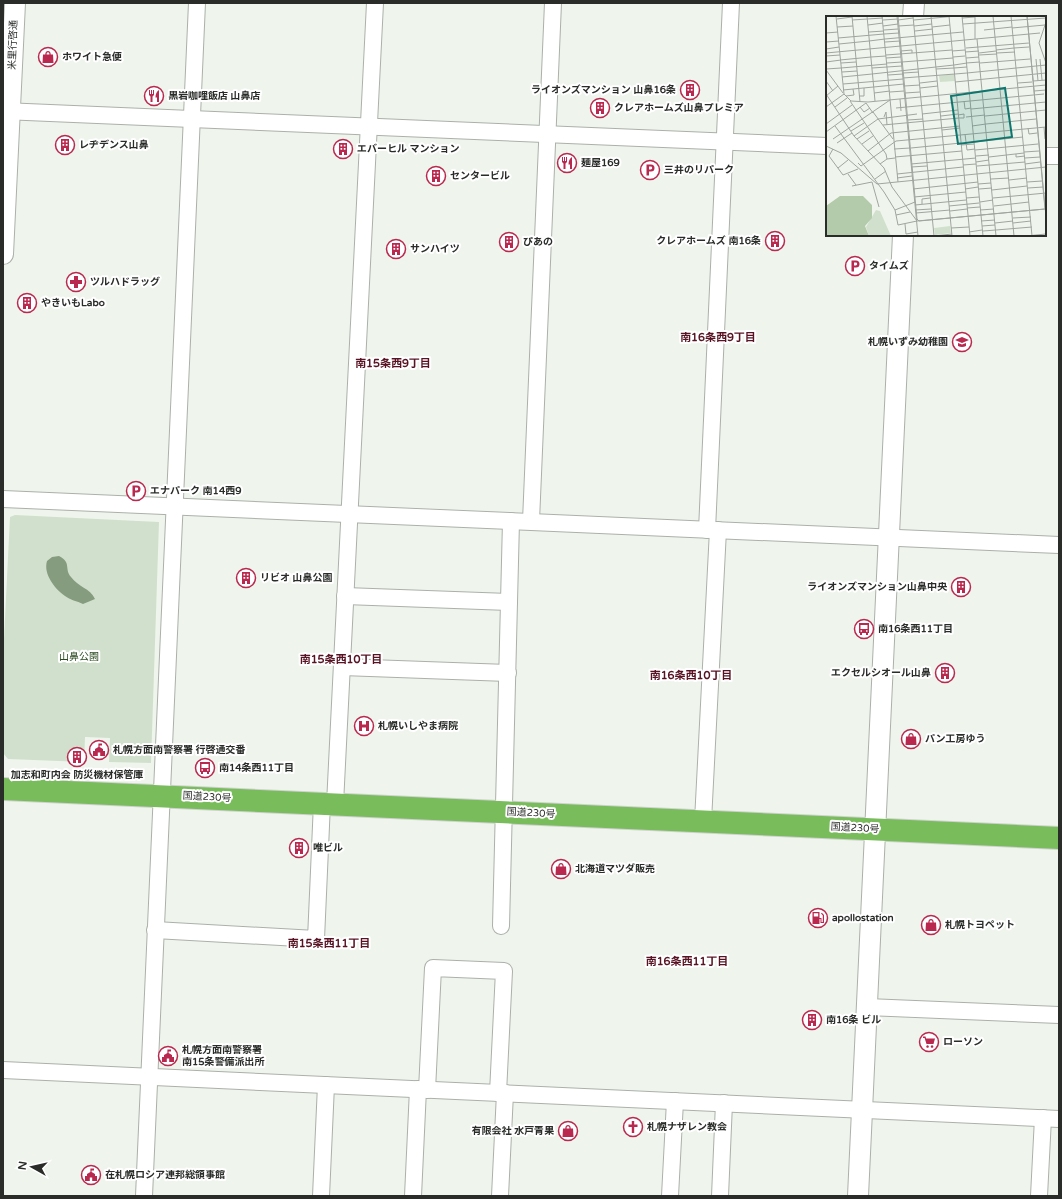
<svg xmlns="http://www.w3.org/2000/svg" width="1062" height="1199" viewBox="0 0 1062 1199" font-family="'Varela Round','Noto Sans JP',sans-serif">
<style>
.green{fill:#d1e0cc}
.water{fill:#869c7f}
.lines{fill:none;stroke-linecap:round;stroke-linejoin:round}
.minor-casing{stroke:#abb1a9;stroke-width:18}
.tertiary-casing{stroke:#abb1a9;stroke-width:22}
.trunk-casing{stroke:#d0d1d0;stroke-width:24}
.minor{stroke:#fff;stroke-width:16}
.tertiary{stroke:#fff;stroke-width:20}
.trunk{stroke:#78bc5b;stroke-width:22}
.labels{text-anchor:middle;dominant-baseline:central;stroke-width:4;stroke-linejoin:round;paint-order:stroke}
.street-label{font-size:10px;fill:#292c29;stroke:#fff}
.poi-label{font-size:10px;font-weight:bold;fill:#292c29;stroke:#fff;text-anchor:start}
.park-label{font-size:10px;fill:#28491d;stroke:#fff}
.neighbourhood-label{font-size:11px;font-weight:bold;fill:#571223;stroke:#fff}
.inset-road{fill:none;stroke:#a0a59f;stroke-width:1}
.view{fill:#0f766e;fill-opacity:0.15;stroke:#0f766e;stroke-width:2}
.inset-edge{fill:none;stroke:#292c29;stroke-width:2}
</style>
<rect width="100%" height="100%" fill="#eff5ed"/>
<path class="green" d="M 15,515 L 159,522 L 151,763 L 109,762 L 110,738 L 85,737 L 84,762 L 8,759 L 3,753 L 3,659 L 10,517 Z"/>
<path class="water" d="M 59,556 C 72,563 64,569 71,577 C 78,587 90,588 95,599 L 83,604 C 77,601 70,600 65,596 C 55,589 43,574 47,561 L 52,557 Z"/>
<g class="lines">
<defs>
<g id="minor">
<path d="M 3,111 L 827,146"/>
<path d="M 1045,156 L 1059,156"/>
<path d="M 3,499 L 1059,545"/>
<path d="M 531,521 L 553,3"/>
<path d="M 707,530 L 731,3"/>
<path d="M 345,596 L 509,602"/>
<path d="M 342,667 L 508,673"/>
<path d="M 335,804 L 375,3"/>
<path d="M 703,821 L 718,530"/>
<path d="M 501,926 L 511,521"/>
<path d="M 155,930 L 316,939 L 322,803"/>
<path d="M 867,1007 L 1059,1015"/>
<path d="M 3,1070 L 1059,1119"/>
<path d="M 427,1090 L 433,968 L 504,971 L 498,1093"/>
<path d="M 144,1196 L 197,3"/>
<path d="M 321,1196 L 326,1085"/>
<path d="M 413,1196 L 418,1089"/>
<path d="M 500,1196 L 505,1093"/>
<path d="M 670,1196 L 675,1101"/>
<path d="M 720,1196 L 724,1103"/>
<path d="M 1039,1196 L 1043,1118"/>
</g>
<g id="tertiary">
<path d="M 913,17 L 914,3"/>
<path d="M 3,254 L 15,3"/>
<path d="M 858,1196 L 903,235"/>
</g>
<path id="trunk" d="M 3,789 L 1059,838"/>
</defs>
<use href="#minor" class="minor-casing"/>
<use href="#tertiary" class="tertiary-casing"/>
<use href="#trunk" class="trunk-casing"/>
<use href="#minor" class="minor"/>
<use href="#tertiary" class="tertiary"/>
<use href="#trunk" class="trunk"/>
</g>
<defs>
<symbol id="shop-ring" viewBox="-11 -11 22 22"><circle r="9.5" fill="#fff" stroke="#b9294f" stroke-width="1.5"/><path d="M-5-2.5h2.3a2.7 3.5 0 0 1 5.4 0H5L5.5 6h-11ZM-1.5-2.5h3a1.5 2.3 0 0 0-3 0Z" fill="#b9294f"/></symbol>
<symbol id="building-ring" viewBox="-11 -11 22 22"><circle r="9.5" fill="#fff" stroke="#b9294f" stroke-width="1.5"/><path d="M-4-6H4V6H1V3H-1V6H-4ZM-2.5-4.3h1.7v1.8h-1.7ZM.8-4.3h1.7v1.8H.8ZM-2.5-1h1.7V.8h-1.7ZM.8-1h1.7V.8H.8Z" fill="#b9294f"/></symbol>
<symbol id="restaurant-ring" viewBox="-11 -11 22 22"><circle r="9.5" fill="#fff" stroke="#b9294f" stroke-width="1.5"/><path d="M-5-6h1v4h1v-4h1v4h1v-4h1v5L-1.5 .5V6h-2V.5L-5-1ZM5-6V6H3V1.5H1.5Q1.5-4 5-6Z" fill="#b9294f"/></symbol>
<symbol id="parking-ring" viewBox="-11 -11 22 22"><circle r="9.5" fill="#fff" stroke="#b9294f" stroke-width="1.5"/><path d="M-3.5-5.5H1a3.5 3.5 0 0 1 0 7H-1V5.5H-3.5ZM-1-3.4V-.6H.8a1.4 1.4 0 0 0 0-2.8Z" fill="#b9294f"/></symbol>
<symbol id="pharmacy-ring" viewBox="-11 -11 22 22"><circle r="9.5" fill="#fff" stroke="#b9294f" stroke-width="1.5"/><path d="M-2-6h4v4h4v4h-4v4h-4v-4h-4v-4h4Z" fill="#b9294f"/></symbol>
<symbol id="school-ring" viewBox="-11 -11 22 22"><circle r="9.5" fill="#fff" stroke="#b9294f" stroke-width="1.5"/><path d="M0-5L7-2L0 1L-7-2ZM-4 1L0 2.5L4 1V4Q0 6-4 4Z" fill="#b9294f"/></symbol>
<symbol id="bus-ring" viewBox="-11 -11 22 22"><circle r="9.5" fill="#fff" stroke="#b9294f" stroke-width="1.5"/><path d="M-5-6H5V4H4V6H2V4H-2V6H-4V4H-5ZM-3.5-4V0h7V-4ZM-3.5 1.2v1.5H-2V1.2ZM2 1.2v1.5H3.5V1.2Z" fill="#b9294f"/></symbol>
<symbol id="hospital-ring" viewBox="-11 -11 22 22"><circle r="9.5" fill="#fff" stroke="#b9294f" stroke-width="1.5"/><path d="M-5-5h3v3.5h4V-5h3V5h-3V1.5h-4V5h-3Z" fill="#b9294f"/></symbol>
<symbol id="civic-ring" viewBox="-11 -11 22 22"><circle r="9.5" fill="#fff" stroke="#b9294f" stroke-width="1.5"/><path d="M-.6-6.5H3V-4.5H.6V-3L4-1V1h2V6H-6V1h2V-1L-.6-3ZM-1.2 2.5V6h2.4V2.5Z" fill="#b9294f"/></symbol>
<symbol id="fuel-ring" viewBox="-11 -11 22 22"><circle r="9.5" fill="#fff" stroke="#b9294f" stroke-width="1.5"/><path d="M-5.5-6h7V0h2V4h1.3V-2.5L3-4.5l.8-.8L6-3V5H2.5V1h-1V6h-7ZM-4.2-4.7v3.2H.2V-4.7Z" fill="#b9294f"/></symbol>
<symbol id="supermarket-ring" viewBox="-11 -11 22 22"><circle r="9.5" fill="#fff" stroke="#b9294f" stroke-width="1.5"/><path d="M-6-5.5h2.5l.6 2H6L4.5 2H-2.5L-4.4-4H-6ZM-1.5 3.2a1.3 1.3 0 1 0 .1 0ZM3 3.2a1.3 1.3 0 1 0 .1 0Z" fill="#b9294f"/></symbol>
<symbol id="church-ring" viewBox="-11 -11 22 22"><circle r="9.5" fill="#fff" stroke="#b9294f" stroke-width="1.5"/><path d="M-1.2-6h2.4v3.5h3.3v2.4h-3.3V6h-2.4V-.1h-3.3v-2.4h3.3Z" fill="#b9294f"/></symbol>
</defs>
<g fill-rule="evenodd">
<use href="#shop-ring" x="37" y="46" width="22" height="22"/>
<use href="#building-ring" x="679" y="79" width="22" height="22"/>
<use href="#restaurant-ring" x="143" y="85" width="22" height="22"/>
<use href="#building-ring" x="589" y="97" width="22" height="22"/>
<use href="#building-ring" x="54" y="134" width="22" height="22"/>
<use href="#building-ring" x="332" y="138" width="22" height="22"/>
<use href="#restaurant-ring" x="556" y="152" width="22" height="22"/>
<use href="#parking-ring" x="639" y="159" width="22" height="22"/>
<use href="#building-ring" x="425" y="165" width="22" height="22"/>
<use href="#building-ring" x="764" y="230" width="22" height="22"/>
<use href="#building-ring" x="498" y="231" width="22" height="22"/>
<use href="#building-ring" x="385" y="238" width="22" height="22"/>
<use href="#parking-ring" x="844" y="255" width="22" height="22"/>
<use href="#pharmacy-ring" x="65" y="271" width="22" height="22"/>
<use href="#building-ring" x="16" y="292" width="22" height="22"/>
<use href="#school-ring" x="951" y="331" width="22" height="22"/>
<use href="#parking-ring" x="125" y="480" width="22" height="22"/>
<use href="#building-ring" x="235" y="567" width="22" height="22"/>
<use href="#building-ring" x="950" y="576" width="22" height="22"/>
<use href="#bus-ring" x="853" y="618" width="22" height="22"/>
<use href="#building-ring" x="934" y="662" width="22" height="22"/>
<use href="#hospital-ring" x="353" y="715" width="22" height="22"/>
<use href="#shop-ring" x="900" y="728" width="22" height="22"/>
<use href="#civic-ring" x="88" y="739" width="22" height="22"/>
<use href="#building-ring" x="66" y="746" width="22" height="22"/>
<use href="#bus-ring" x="194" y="757" width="22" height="22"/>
<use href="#building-ring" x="288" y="837" width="22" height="22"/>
<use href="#shop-ring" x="550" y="858" width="22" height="22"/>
<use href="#fuel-ring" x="807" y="907" width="22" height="22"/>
<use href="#shop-ring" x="920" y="914" width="22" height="22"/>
<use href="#building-ring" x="801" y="1009" width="22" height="22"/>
<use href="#supermarket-ring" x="918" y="1031" width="22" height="22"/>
<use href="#civic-ring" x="157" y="1045" width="22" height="22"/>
<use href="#church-ring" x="622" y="1116" width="22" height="22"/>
<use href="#shop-ring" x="557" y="1120" width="22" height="22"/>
<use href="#civic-ring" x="80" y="1164" width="22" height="22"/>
</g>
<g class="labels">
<g class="street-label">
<text transform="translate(13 45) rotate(-88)">米里行啓通</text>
<text transform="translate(207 797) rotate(3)">国道230号</text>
<text transform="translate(531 813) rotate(3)">国道230号</text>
<text transform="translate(855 828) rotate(3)">国道230号</text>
</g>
<g class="poi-label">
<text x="62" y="57">ホワイト急便</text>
<text x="676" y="90" text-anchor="end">ライオンズマンション 山鼻16条</text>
<text x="168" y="96">黒岩咖哩飯店 山鼻店</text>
<text x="614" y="108">クレアホームズ山鼻プレミア</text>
<text x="79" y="145">レヂデンス山鼻</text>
<text x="357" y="149">エバーヒル マンション</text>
<text x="581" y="163">麺屋169</text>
<text x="664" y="170">三井のリパーク</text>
<text x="450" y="176">センタービル</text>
<text x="761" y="241" text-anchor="end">クレアホームズ 南16条</text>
<text x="523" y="242">ぴあの</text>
<text x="410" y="249">サンハイツ</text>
<text x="869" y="266">タイムズ</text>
<text x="90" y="282">ツルハドラッグ</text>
<text x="41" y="303">やきいもLabo</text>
<text x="948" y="342" text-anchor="end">札幌いずみ幼稚園</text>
<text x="150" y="491">エナパーク 南14西9</text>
<text x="260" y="578">リビオ 山鼻公園</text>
<text x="947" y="587" text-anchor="end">ライオンズマンション山鼻中央</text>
<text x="878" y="629">南16条西11丁目</text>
<text x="931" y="673" text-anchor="end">エクセルシオール山鼻</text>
<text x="378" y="726">札幌いしやま病院</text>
<text x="925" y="739">パン工房ゆう</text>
<text x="113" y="750">札幌方面南警察署 行啓通交番</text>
<text x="219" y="768">南14条西11丁目</text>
<text x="77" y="775" text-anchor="middle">加志和町内会 防災機材保管庫</text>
<text x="313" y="848">唯ビル</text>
<text x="575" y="869">北海道マツダ販売</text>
<text x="832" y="918">apollostation</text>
<text x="945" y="925">札幌トヨペット</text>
<text x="826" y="1020">南16条 ビル</text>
<text x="943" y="1042">ローソン</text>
<text x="182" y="1050">札幌方面南警察署<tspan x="182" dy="12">南15条警備派出所</tspan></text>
<text x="647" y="1127">札幌ナザレン教会</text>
<text x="554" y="1131" text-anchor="end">有限会社 水戸青果</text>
<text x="105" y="1175">在札幌ロシア連邦総領事館</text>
</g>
<g class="park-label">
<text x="79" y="657">山鼻公園</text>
</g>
<g class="neighbourhood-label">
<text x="718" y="337">南16条西9丁目</text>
<text x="393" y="363">南15条西9丁目</text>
<text x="341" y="659">南15条西10丁目</text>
<text x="691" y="675">南16条西10丁目</text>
<text x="329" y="943">南15条西11丁目</text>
<text x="687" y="961">南16条西11丁目</text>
</g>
</g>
<g transform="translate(826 16)">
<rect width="220" height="220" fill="#eff5ed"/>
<path d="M 128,58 L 129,65 L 114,66 L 113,60 ZM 50,194 L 54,195 L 65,220 L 43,220 L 40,211 ZM 124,210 L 125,217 L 109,219 L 108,212 Z" fill="#d1e0cc"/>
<path d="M 14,180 L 37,180 L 46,189 L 46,202 L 39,210 L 43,220 L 0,220 L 0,190 Z" fill="#b3caab"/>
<path class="inset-road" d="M 10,0 L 18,78M 26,0 L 34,86M 41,0 L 49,85M 56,0 L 72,166M 71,0 L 92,220M 72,0 L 91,203 L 93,205 L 219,193 L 201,0M 87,0 L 108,220M 105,0 L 126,220M 123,0 L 144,220M 136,0 L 157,220M 167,0 L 188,220M 185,0 L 206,220M 201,0 L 220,201M 136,2 L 149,1M 11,3 L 26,1M 26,4 L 57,2M 57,4 L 72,3M 72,4 L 87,2M 88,4 L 130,0M 220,6 L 213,27 L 220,47M 137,8 L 220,2M 42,9 L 57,7M 57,10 L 72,8M 72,10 L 88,9M 88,10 L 106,8M 11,11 L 27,10M 106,11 L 124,9M 186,12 L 219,9M 58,14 L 72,13M 158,14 L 186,11M 89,15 L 107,13M 43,16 L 58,15M 0,17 L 12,16M 58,18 L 73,17M 12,22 L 58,18M 59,23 L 137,16M 149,23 L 149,0M 151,23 L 170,220M 43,25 L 59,23M 0,26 L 13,25M 59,26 L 74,25M 13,28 L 43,25M 140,32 L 203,27M 188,32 L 203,31M 0,33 L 13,31M 170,34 L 188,32M 75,35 L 86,34 L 86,37M 126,35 L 139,34M 139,36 L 153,35M 0,37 L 214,17M 153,37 L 170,35M 171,37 L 189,36M 60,39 L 126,34M 153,39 L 171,38M 0,40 L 14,39M 45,41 L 60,40M 127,41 L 139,40M 60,42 L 75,41M 140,42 L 153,41M 210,43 L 212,65M 214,43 L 216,64M 14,44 L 45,41M 0,46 L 15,44M 76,46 L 127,42M 15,47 L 30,46M 61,47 L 76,46M 140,47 L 154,46M 154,47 L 204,43M 128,49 L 141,47M 15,52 L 61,48M 46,52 L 76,50M 128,52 L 141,51M 0,53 L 15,52M 110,53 L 128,52M 0,54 L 17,77M 16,56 L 31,55M 77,57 L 93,56M 141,57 L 220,49M 46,58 L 128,49M 129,58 L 141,57M 62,59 L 77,58M 16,61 L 46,58M 77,62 L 129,58M 0,65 L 7,75M 207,65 L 220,64M 129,66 L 220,57M 94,67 L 111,65M 192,67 L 206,66M 17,68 L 77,63M 78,70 L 94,69M 94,72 L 112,70M 17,74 L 78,68M 208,75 L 220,74M 64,76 L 78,75M 48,77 L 64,75M 79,77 L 94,76M 0,78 L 28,120 L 58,152 L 66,171 L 91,205 L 219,193M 0,80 L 12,70M 20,80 L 28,79 L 27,73M 33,80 L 38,80 L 38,72M 74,83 L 75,95M 24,85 L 60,138 L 61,143M 138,85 L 139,93 L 145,92M 40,87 L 47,97M 0,91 L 18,78 L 25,85 L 42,86 L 220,69M 9,91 L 21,82M 34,91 L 38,96 L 44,92M 70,92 L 218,78M 145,93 L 220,86M 47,96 L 67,123M 96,98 L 132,94M 132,99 L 138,98 L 138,102 L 133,102M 115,100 L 132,98M 159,100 L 220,94M 58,101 L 60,96 L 61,109M 140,101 L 159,99M 82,104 L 97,103M 0,108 L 26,89M 160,108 L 210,103M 57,109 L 133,102M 9,110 L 58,176 L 69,194 L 72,209 L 91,205M 146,110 L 160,108M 218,111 L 219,123M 202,112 L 203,118 L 211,117M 116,114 L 134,112M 25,115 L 38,107M 0,116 L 40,87M 139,118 L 141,134 L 149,133M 28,120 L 52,103 L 91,98M 7,123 L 64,84M 31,123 L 43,115M 148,126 L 197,121M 11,127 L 26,117M 36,128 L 47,120M 135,129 L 148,128M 0,130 L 15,137 L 51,168 L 220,151M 85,132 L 135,127M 7,133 L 3,140 L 17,159 L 32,153M 68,133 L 84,132M 149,134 L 212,128M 42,135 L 65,117 L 134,110M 198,136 L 213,135M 190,138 L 190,141 L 199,140M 150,140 L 163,139M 69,141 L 136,135M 163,141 L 198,137M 199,142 L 214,141M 150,146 L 163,144M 32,147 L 35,150 L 70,125 L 220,111M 54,148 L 61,143 L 69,142M 85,148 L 150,142M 199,148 L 214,146M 137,149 L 150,148M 164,149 L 199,146M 151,150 L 164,149M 85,151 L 101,150M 12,152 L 22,144M 22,158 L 30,169M 71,158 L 137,151M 71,162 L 86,160M 49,163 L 60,155M 165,163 L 183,162M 183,164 L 201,162M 201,166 L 216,165M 152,168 L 165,167M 26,170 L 46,166 L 53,191M 202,172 L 217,171M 87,173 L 152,166M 139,173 L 152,171M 153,173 L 166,172M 166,174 L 201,170M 88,181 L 140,176M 140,182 L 153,181M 167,182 L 220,177M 154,186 L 167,184M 96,188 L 96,183 L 104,182M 89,189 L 140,184M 123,190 L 153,187M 168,190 L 203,186M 141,192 L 154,191M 69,194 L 89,186M 89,194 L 105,193M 154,194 L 168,193M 124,195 L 141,193M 90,197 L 124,194M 70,199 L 84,196M 187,202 L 205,201M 155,205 L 169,204M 169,207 L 187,205M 187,207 L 205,205M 79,208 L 80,218 L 92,216M 156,210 L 169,209M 125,212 L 143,211M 170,214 L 206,211M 157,215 L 170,214M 143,216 L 156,214M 108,220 L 126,218M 200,220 L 220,218"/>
<path class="view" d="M 179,72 L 186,121 L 132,128 L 125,80 Z"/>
<rect width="220" height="220" class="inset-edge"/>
</g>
<rect width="1062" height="1199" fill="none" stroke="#292c29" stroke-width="8"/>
<g transform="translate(32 1167) rotate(278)" stroke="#ffffff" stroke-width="3" paint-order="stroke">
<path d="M0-3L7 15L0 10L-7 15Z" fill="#292c29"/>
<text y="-6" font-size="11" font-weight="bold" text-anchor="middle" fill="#292c29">N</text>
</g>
</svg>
